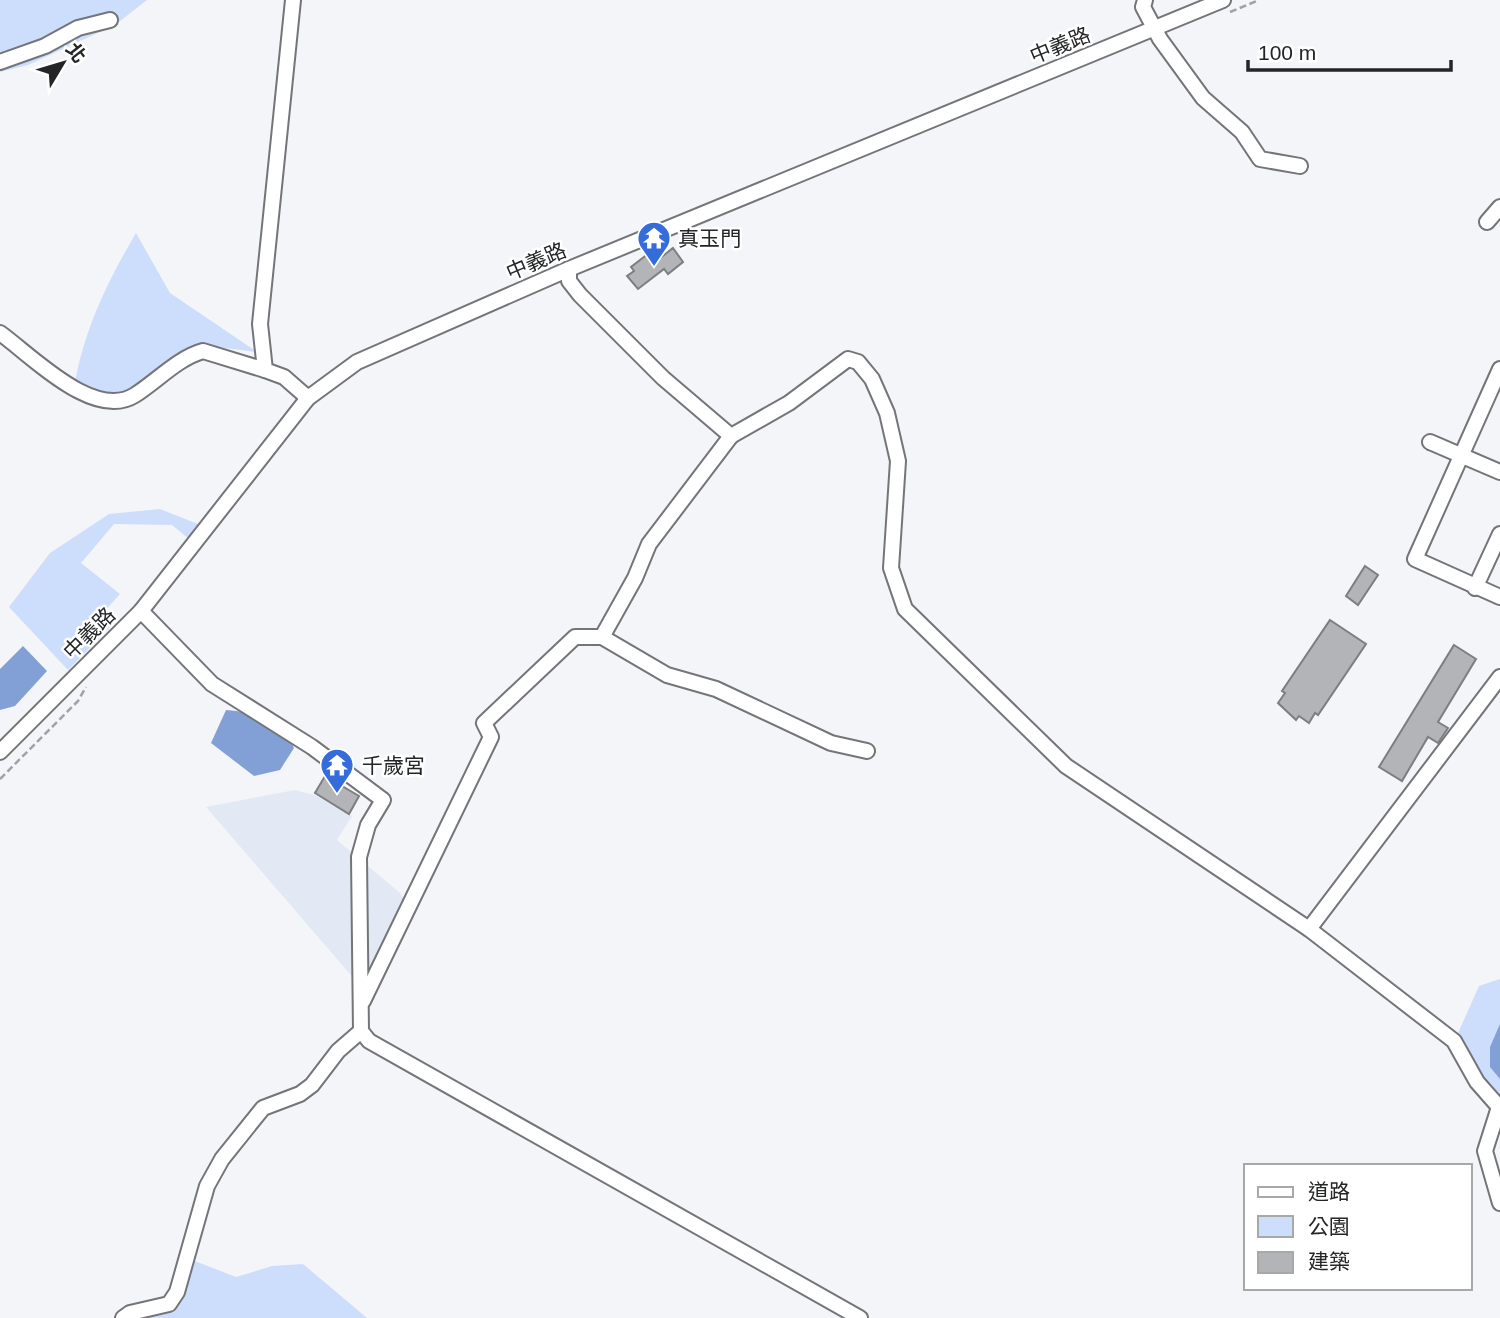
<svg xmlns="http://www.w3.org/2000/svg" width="1500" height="1318" viewBox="0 0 1500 1318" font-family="Arial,'Noto Sans TC',sans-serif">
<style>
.built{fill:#e3e9f4}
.green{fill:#cddefd}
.water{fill:#82a0d6}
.building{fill:#b2b4b8;stroke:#7c7e81;stroke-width:2}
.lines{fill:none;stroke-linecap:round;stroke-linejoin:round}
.minor-casing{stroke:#737579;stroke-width:18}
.path{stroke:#a0a2a5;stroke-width:2.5;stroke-dasharray:7 3.5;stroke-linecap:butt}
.minor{stroke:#fff;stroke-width:14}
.labels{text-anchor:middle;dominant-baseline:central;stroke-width:5;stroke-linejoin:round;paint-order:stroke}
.street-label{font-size:21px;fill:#242526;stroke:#fff}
.poi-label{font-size:21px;fill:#242526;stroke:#fff;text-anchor:start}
</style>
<rect width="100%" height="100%" fill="#f3f5f9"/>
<path class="built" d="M 295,790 L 317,796 L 352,816 L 337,840 L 400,893 L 411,909 L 362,988 L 206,807 Z"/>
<g class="green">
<path d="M 0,0 L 147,0 L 115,25 L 28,65 L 0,72 Z"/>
<path d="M 136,233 L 170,293 L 257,352 L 201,345 L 122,403 L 74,390 C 82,334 107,282 136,233 Z"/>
<path d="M 160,509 L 198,524 L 188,538 L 172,525 L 114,524 L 81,563 L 120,594 L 100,616 L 110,627 L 68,670 L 9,607 L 50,553 L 109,514 Z"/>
<path d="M 1500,979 L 1500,1119 L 1497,1121 L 1455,1040 L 1479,986 Z"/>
<path d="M 187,1258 L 236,1277 L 272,1266 L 303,1264 L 367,1318 L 121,1318 L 169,1303 Z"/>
</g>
<g class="water">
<path d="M 23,646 L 47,671 L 15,706 L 0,710 L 0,669 Z"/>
<path d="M 226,710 C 256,712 281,719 294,748 L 280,770 L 254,776 L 211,743 Z"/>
<path d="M 1500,1024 L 1500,1079 L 1490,1067 L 1490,1047 Z"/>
</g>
<g class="building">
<path d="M 673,248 L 683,262 L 668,274 L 664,269 L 638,289 L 627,276 L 634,271 L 631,267 L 653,250 L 659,259 Z"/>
<path d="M 1365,566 L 1378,575 L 1358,605 L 1346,596 Z"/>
<path d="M 1330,620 L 1366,644 L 1318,715 L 1315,713 L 1309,723 L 1299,716 L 1296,720 L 1278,703 L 1285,693 L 1282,691 Z"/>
<path d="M 1454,645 L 1476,659 L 1438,722 L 1448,728 L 1438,743 L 1428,737 L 1402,781 L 1379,767 Z"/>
<path d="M 325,776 L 359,796 L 349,814 L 315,793 Z"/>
</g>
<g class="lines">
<defs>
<g id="minor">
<path d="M 293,0 L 260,324 L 265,370 L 284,377 L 308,398"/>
<path d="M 1145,0 L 1143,7 L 1160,39 L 1203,98 L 1242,132 L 1260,159 L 1300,166"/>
<path d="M 0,62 L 45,46 L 78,28 L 110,20"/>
<path d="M 1487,222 L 1500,207"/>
<path d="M 569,269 L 569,281 L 580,295 L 663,378 L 731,436 L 789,403 L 848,359 L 858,362 L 872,379 L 887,413 L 898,461 L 891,568 L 905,609 L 1066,766 L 1309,929 L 1454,1041 L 1477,1082 L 1499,1107 L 1485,1151 L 1500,1203"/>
<path d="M 0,333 C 32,356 94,421 135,395 C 157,381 178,358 203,351 L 265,370"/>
<path d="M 1500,369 L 1415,559 L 1500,597"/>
<path d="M 1430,442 L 1500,472"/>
<path d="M 1475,588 L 1500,534"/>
<path d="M 141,611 L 212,684 L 312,747 L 383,800 L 368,825 L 359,857 L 361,1031 L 369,1041 L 860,1318"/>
<path d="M 602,637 L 635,578 L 649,544 L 731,436"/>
<path d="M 0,752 L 141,611 L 308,398 L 357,362 L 569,269 L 1223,0"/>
<path d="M 1309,929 L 1500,677"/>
<path d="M 363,1001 L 491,737 L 484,723 L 575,637 L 602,637 L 667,675 L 716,689 L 831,743 L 867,751"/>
<path d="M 123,1318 L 130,1313 L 169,1304 L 177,1292 L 207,1186 L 222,1159 L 263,1108 L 300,1094 L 312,1085 L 338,1051 L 361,1031"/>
</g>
</defs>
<use href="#minor" class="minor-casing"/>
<g class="path">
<path d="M 1230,12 L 1259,0"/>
<path d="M 0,779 L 78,701 L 86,687"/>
</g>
<use href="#minor" class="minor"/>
</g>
<defs>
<symbol id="temple-pin" viewBox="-11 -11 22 30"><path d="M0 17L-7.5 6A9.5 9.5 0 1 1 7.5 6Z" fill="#356cdb" stroke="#fff"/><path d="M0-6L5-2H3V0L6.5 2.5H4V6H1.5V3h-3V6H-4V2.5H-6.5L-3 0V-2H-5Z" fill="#fff"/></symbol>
</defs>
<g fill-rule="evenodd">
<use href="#temple-pin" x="635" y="219" width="38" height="52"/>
<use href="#temple-pin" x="318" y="746" width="38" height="52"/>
</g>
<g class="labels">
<g class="street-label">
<text transform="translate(1060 45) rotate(-22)">中義路</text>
<text transform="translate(536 261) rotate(-23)">中義路</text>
<text transform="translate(89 633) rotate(-45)">中義路</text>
</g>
<g class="poi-label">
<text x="678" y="238">真玉門</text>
<text x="362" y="765">千歲宮</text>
</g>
</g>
<rect x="1244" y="1164" width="228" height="126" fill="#ffffff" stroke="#a7a8a8" stroke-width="2"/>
<rect x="1258" y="1187" width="35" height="10" fill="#ffffff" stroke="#a7a8a8" stroke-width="2"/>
<text x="1308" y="1199" font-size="21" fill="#242526">道路</text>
<rect x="1258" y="1216" width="35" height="21" fill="#cddefd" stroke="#a7a8a8" stroke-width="2"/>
<text x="1308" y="1234" font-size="21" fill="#242526">公園</text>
<rect x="1258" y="1252" width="35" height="21" fill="#b2b4b8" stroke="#a7a8a8" stroke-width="2"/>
<text x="1308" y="1269" font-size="21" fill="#242526">建築</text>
<g transform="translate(63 63) rotate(52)" stroke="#ffffff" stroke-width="5" paint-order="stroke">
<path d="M0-5L12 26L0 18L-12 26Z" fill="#242526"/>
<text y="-10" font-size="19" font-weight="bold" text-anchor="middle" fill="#242526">北</text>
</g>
<path d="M1248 60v10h203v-10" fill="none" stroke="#242526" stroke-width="3.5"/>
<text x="1258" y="60" font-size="21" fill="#242526" stroke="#ffffff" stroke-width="5" paint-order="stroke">100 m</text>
</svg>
